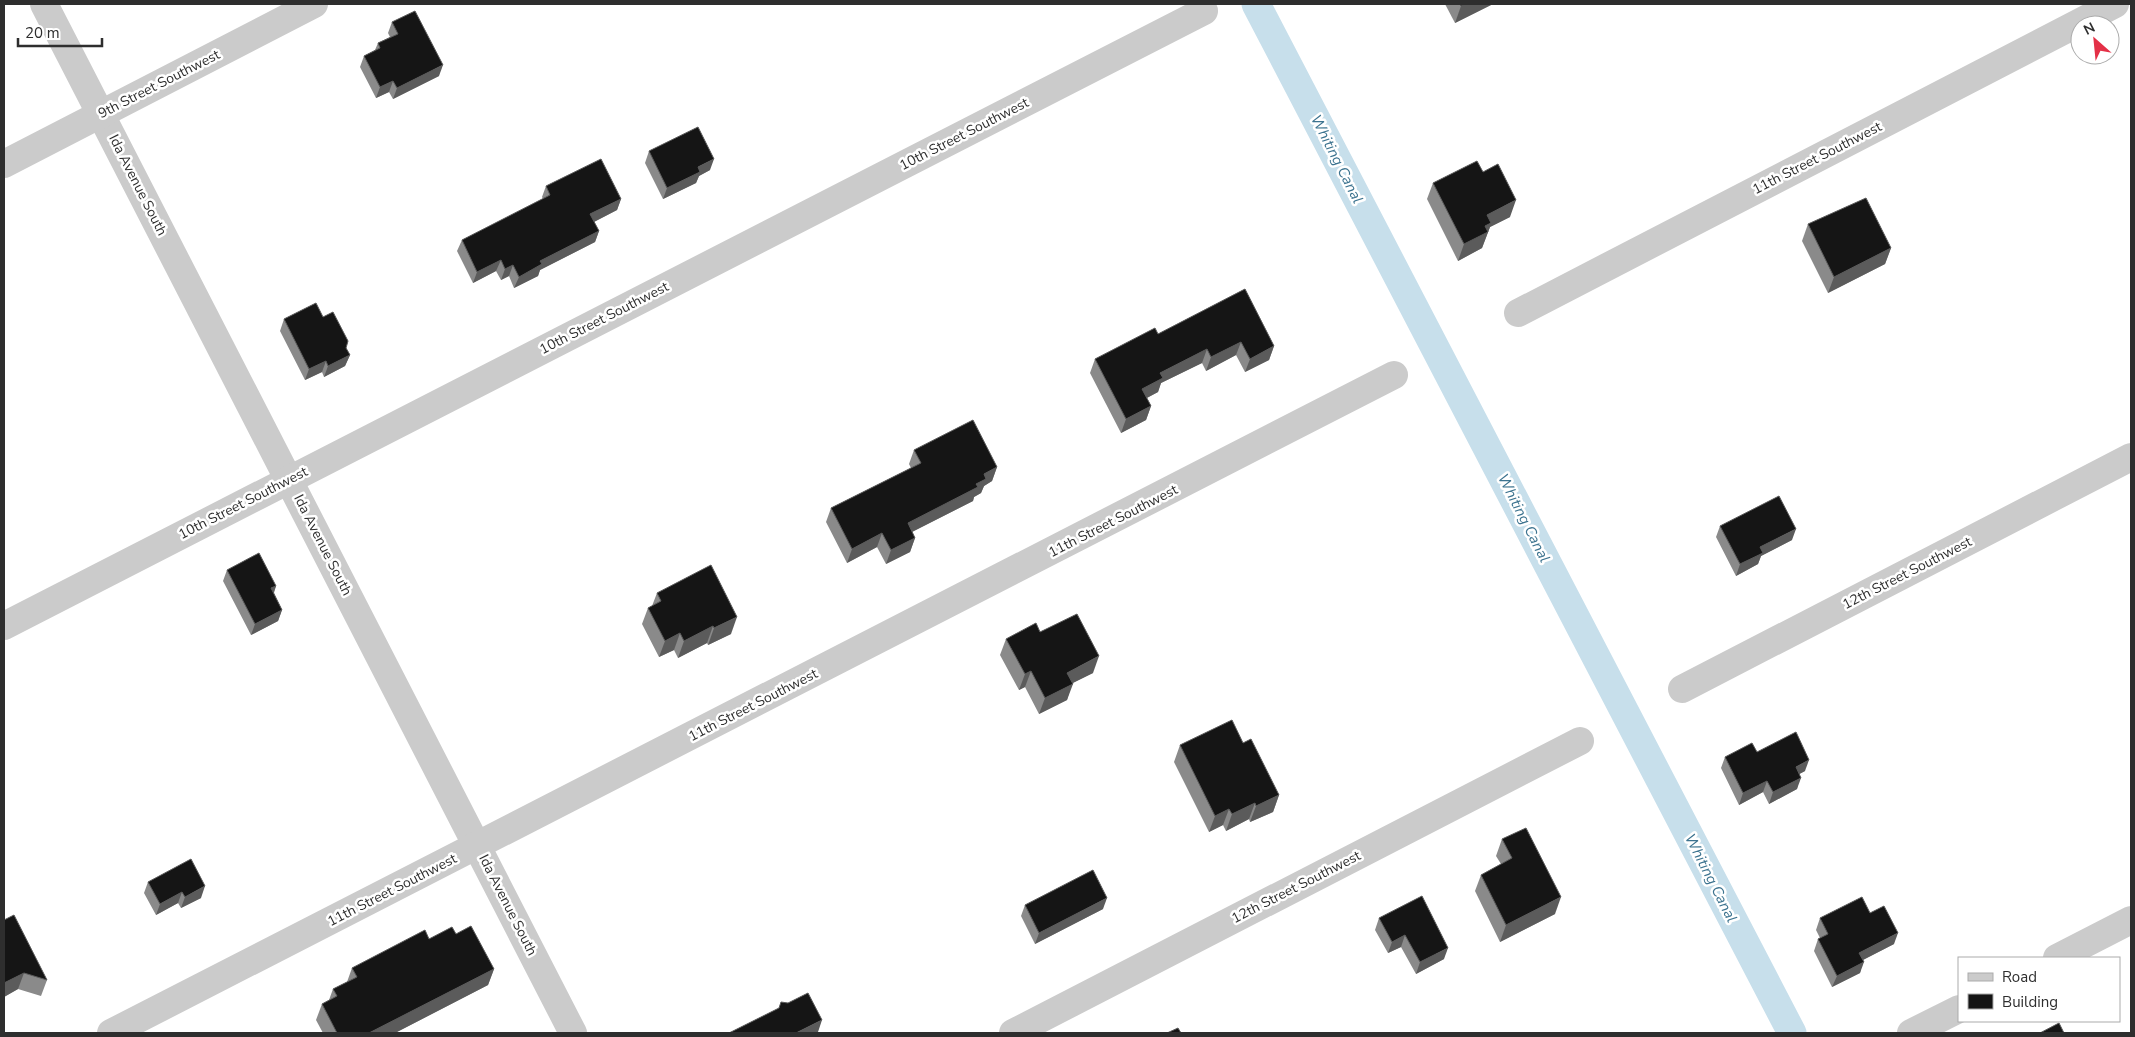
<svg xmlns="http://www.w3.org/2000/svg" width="2135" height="1037" viewBox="0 0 2135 1037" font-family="'Nunito Sans',sans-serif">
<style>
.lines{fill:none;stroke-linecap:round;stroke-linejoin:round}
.canal{stroke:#c7dfeb;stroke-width:29}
.minor{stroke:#cbcbcb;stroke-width:28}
.wall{fill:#8a8a8a}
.shaded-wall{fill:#5b5b5b}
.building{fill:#151515;stroke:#5b5b5b}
.labels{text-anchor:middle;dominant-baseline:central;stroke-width:5;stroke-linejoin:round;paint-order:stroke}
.street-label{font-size:14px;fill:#2e2e2e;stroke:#fff}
.water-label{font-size:15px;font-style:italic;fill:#3c738f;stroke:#fff}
</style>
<rect width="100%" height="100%" fill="#fff"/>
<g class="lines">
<path class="canal" d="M 1256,4 L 1792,1033"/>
<g class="minor">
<path d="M 44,4 L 573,1033"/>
<path d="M 4,164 L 314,4"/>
<path d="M 1518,313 L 2115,4"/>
<path d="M 4,626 L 1204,11"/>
<path d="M 1682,689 L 2131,457"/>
<path d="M 2057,958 L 2131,920"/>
<path d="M 111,1033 L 1394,375"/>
<path d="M 1013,1033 L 1580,741"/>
<path d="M 1911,1033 L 1959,1009"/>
</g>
</g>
<g class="wall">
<path d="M 1445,4 L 1493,4 L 1455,23 Z"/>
<path d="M 392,22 L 439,76 L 393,99 L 389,92 L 376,98 L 360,67 L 364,56 L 375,50 L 378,43 L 390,37 L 388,33 Z"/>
<path d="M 649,151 L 710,170 L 699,176 L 696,183 L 663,199 L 645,163 Z"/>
<path d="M 1483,172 L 1510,217 L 1490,227 L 1482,248 L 1458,261 L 1427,199 L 1433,183 Z"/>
<path d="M 546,186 L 621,199 L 617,210 L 594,222 L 599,231 L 595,242 L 540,270 L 538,276 L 514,288 L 509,276 L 501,280 L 496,271 L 473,283 L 457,251 L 462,240 L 543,199 L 542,197 Z"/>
<path d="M 1808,224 L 1891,248 L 1885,264 L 1828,293 L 1802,241 Z"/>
<path d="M 1245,289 L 1274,346 L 1269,360 L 1245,372 L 1236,355 L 1206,371 L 1202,363 L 1161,383 L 1158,392 L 1147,398 L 1151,406 L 1146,420 L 1121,433 L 1090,373 L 1095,359 L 1158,334 Z"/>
<path d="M 323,317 L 346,348 L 350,355 L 345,366 L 324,377 L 322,372 L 305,380 L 280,331 L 284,319 Z"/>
<path d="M 914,450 L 997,467 L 992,481 L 984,486 L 981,493 L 974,497 L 973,501 L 912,532 L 915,538 L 910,552 L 886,564 L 877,547 L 847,563 L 826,522 L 831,508 L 911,468 L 909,464 Z"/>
<path d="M 1720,526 L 1792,540 L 1761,556 L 1758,564 L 1736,576 L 1716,537 Z"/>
<path d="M 227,570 L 276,586 L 274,593 L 282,610 L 278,621 L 251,635 L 223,581 Z"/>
<path d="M 657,593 L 731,634 L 708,645 L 707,643 L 678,658 L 674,650 L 659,657 L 642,624 L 648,608 L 652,606 Z"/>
<path d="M 1006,639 L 1093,673 L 1072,683 L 1067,700 L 1039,714 L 1025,687 L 1019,690 L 1000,655 Z"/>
<path d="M 1243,743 L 1279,795 L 1273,812 L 1250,822 L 1249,819 L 1226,831 L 1223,825 L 1209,832 L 1174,762 L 1180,745 Z"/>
<path d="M 1757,752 L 1805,771 L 1799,774 L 1797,789 L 1769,804 L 1763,792 L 1739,805 L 1721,768 L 1725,757 Z"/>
<path d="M 1502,839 L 1555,914 L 1500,942 L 1475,891 L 1481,875 L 1501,864 L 1496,856 Z"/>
<path d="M 148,882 L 201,898 L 181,908 L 178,903 L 156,915 L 144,893 Z"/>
<path d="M 1025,905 L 1103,909 L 1035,944 L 1021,916 Z"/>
<path d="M 1870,913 L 1894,944 L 1863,960 L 1860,973 L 1832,987 L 1814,951 L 1818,939 L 1820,938 L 1816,930 L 1820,918 Z"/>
<path d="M 1379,918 L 1444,959 L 1416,974 L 1401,947 L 1388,953 L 1375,930 Z"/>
<path d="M 4,920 L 47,980 L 41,996 L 18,989 L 4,997 Z"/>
<path d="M 456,934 L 494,969 L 488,985 L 395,1033 L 323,1033 L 316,1020 L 322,1004 L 329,1000 L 333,989 L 347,982 L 352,968 L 429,939 Z"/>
</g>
<g class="shaded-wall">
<path d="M 1466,4 L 1493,4 L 1455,23 L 1461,6 Z"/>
<path d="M 443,65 L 439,76 L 393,99 L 397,88 Z"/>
<path d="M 393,81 L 389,92 L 376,98 L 380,87 Z"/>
<path d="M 714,159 L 710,170 L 699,176 L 696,183 L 663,199 L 667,188 L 698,167 Z"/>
<path d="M 621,199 L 617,210 L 586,226 L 590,214 Z"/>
<path d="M 1516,200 L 1510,217 L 1490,227 L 1482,248 L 1458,261 L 1464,244 L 1487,215 Z"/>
<path d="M 599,231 L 595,242 L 540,270 L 538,276 L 514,288 L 519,277 L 540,261 Z"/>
<path d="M 1891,248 L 1885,264 L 1828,293 L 1834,277 Z"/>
<path d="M 501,260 L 496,271 L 473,283 L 477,272 Z"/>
<path d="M 513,265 L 509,276 L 501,280 L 505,269 Z"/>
<path d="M 1241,342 L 1236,355 L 1206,371 L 1211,357 Z"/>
<path d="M 1274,346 L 1269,360 L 1245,372 L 1250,359 Z"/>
<path d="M 1207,349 L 1202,363 L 1161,383 L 1158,392 L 1137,403 L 1142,389 L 1160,373 Z"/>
<path d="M 350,355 L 345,366 L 324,377 L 328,366 Z"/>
<path d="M 326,361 L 322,372 L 305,380 L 309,369 Z"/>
<path d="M 1151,406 L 1146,420 L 1121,433 L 1126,419 Z"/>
<path d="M 997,467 L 992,481 L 984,486 L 981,493 L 974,497 L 973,501 L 902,537 L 908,523 L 976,484 L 984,474 Z"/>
<path d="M 1796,529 L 1792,540 L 1761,556 L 1758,564 L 1736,576 L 1740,564 L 1760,547 Z"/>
<path d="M 882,533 L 877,547 L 847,563 L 852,549 Z"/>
<path d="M 915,538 L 910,552 L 886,564 L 891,550 Z"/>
<path d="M 276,586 L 272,597 L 271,588 Z"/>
<path d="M 282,610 L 278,621 L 251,635 L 255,624 Z"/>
<path d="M 737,617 L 731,634 L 708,645 L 714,628 Z"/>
<path d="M 713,626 L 707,643 L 678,658 L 684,641 Z"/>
<path d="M 680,633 L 674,650 L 659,657 L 665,641 Z"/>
<path d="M 1099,656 L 1093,673 L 1061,689 L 1067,673 Z"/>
<path d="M 1031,671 L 1025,687 L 1019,690 L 1025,674 Z"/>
<path d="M 1073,684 L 1067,700 L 1039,714 L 1045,698 Z"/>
<path d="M 1809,760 L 1805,771 L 1792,778 L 1796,767 Z"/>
<path d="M 1801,778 L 1797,789 L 1769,804 L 1773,792 Z"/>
<path d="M 1767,781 L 1763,792 L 1739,805 L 1743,793 Z"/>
<path d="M 1279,795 L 1273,812 L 1250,822 L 1256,806 Z"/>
<path d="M 1255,803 L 1249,819 L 1226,831 L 1232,814 Z"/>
<path d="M 1229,809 L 1223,825 L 1209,832 L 1215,816 Z"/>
<path d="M 205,886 L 201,898 L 181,908 L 185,897 Z"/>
<path d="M 182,892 L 178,903 L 156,915 L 160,904 Z"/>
<path d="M 1561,897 L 1555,914 L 1500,942 L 1506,925 Z"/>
<path d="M 1107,898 L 1103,909 L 1035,944 L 1039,933 Z"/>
<path d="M 1898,933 L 1894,944 L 1855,964 L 1859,953 Z"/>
<path d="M 1405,935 L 1401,947 L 1388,953 L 1392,942 Z"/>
<path d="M 1448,948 L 1444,959 L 1416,974 L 1420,962 Z"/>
<path d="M 1864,962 L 1860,973 L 1832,987 L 1837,976 Z"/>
<path d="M 494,969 L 488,985 L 395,1033 L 369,1033 Z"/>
<path d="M 24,973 L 18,989 L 4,997 L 4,983 Z"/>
<path d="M 822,1020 L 818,1032 L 815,1033 L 796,1033 Z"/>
</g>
<g class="building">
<path d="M 1460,4 L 1466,4 L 1461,6 Z"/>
<path d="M 415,11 L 443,65 L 397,88 L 393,81 L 380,87 L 364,56 L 380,48 L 378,43 L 398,34 L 392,22 Z"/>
<path d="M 698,127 L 714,159 L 698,167 L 700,172 L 667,188 L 649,151 Z"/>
<path d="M 601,159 L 621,199 L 590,214 L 599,231 L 540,261 L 542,264 L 519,277 L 513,265 L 505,269 L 501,260 L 477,272 L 462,240 L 550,195 L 546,186 Z"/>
<path d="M 1477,161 L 1483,172 L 1498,164 L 1516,200 L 1487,215 L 1491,223 L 1485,226 L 1488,232 L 1464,244 L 1433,183 Z"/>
<path d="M 1866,198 L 1891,248 L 1834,277 L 1808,224 Z"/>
<path d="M 1245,289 L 1274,346 L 1250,359 L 1241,342 L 1211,357 L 1207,349 L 1160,373 L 1163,378 L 1142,389 L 1151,406 L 1126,419 L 1095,359 L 1155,328 L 1158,334 Z"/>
<path d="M 316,303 L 323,317 L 333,312 L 348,341 L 346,348 L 350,355 L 328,366 L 326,361 L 309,369 L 284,319 Z"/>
<path d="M 973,420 L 997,467 L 984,474 L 986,479 L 976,484 L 978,487 L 908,523 L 915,538 L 891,550 L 882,533 L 852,549 L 831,508 L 921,463 L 914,450 Z"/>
<path d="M 1779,496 L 1796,529 L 1760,547 L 1763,553 L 1740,564 L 1720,526 Z"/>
<path d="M 259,553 L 276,586 L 271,588 L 282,610 L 255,624 L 227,570 Z"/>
<path d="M 711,565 L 737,617 L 714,628 L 713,626 L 684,641 L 680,633 L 665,641 L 648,608 L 661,601 L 657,593 Z"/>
<path d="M 1077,614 L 1099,656 L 1067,673 L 1073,684 L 1045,698 L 1031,671 L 1025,674 L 1006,639 L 1036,623 L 1040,632 Z"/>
<path d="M 1232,720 L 1243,743 L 1251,739 L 1279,795 L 1256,806 L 1255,803 L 1232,814 L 1229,809 L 1215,816 L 1180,745 Z"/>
<path d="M 1796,732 L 1809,760 L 1796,767 L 1801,778 L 1773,792 L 1767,781 L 1743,793 L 1725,757 L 1752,743 L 1757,752 Z"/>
<path d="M 1526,828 L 1561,897 L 1506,925 L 1481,875 L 1512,858 L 1502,839 Z"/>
<path d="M 191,859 L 205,886 L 185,897 L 182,892 L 160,904 L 148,882 Z"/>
<path d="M 1093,870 L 1107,898 L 1039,933 L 1025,905 Z"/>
<path d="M 1422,896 L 1448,948 L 1420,962 L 1405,935 L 1392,942 L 1379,918 Z"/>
<path d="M 1862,897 L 1870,913 L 1884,906 L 1898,933 L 1859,953 L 1864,962 L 1837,976 L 1818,939 L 1828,934 L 1820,918 Z"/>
<path d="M 14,915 L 47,980 L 24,973 L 4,983 L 4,920 Z"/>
<path d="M 471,926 L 494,969 L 369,1033 L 337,1033 L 322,1004 L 337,996 L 333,989 L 357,977 L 352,968 L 425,930 L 429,939 L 452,927 L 456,934 Z"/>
<path d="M 808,993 L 822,1020 L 796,1033 L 729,1033 L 779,1008 L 781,1002 L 788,1003 Z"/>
<path d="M 2059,1023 L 2064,1033 L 2040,1033 Z"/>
<path d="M 1178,1028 L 1181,1033 L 1167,1033 Z"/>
</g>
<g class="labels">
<g class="street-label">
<text transform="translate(159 84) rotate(-27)">9th Street Southwest</text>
<text transform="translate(964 134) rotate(-27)">10th Street Southwest</text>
<text transform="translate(1817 158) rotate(-27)">11th Street Southwest</text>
<text transform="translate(138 185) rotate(63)">Ida Avenue South</text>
<text transform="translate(604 318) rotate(-27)">10th Street Southwest</text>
<text transform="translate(243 503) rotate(-27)">10th Street Southwest</text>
<text transform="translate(1113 521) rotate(-27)">11th Street Southwest</text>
<text transform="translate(323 545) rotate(63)">Ida Avenue South</text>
<text transform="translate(1907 573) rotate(-27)">12th Street Southwest</text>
<text transform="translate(753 705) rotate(-27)">11th Street Southwest</text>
<text transform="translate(1296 887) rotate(-27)">12th Street Southwest</text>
<text transform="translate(392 890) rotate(-27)">11th Street Southwest</text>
<text transform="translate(508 905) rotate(63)">Ida Avenue South</text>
</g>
<g class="water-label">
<text transform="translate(1337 159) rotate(63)">Whiting Canal</text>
<text transform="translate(1524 518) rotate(63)">Whiting Canal</text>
<text transform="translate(1711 878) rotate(63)">Whiting Canal</text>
</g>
</g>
<rect width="2135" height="1037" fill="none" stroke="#2e2e2e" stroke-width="10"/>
<rect x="1958" y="957" width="162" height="65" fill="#ffffff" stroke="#ababab"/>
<rect x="1968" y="973" width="25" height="8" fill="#cbcbcb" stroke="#ababab"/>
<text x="2002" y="982" font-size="15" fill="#2e2e2e">Road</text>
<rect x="1968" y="994" width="25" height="15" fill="#151515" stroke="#ababab"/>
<text x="2002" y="1007" font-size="15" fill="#2e2e2e">Building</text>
<g transform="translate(2095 40) rotate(333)"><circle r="24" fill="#ffffff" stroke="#ababab"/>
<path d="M0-4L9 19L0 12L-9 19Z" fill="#e43047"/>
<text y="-8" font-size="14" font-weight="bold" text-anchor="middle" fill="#2e2e2e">N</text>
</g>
<path d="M18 38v8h84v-8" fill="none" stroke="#2e2e2e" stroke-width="2.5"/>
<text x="25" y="38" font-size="15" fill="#2e2e2e" stroke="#ffffff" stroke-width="4" paint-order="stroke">20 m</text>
</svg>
